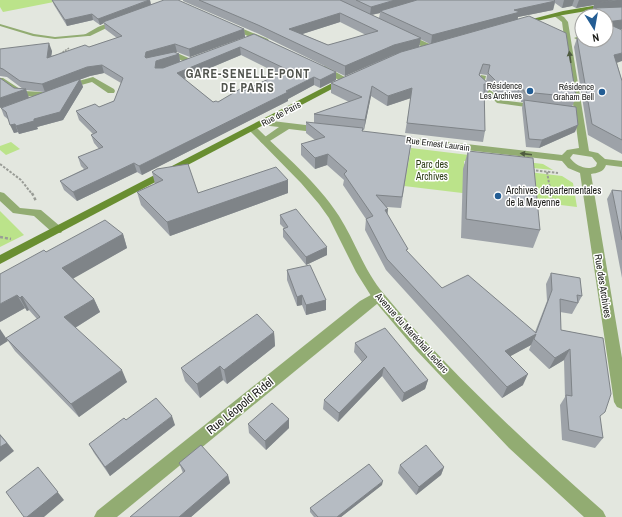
<svg xmlns="http://www.w3.org/2000/svg" width="622" height="517" viewBox="0 0 622 517" font-family="'Archivo Narrow',sans-serif">
<style>
.green{fill:#bbe38a}
.lines{fill:none;stroke-linecap:round;stroke-linejoin:round}
.path-far2{stroke:#999c96;stroke-width:1.5;stroke-dasharray:2 1;stroke-linecap:butt}
.path-far1{stroke:#999c96;stroke-width:2;stroke-dasharray:2.5 1.5;stroke-linecap:butt}
.path{stroke:#999c96;stroke-width:2.5;stroke-dasharray:3 2;stroke-linecap:butt}
.service{fill:#92ac72;fill-rule:evenodd}
.minor{fill:#92ac72;fill-rule:evenodd}
.tertiary{fill:#92ac72;fill-rule:evenodd}
.secondary{fill:#698e31;fill-rule:evenodd}
.wall{fill:#9da2a8;fill-rule:evenodd}
.shaded-wall{fill:#7f8488}
.building{fill:#b6bcc3;stroke:#7f8488;fill-rule:evenodd}
.oneway{fill:#4f5c40}
.poi-dot{fill:#235d94;stroke:#fff;stroke-width:1.5}
.labels{text-anchor:middle;dominant-baseline:central;stroke-width:3;stroke-linejoin:round;paint-order:stroke}
.far-poi-label{font-size:9px;fill:#191a17;stroke:#fff;text-anchor:end}
.far-street-label{font-size:9px;fill:#191a17;stroke:#fff}
.park-label{font-size:10px;fill:#2c3c16;stroke:#fff}
.poi-label{font-size:10px;fill:#191a17;stroke:#fff;text-anchor:start}
.street-label{font-size:10px;fill:#191a17;stroke:#fff}
.far-district-label{font-size:12px;font-weight:bold;letter-spacing:1px;fill:#51544e;stroke:#fff}
.near-street-label{font-size:12px;fill:#191a17;stroke:#fff}
</style>
<rect width="100%" height="100%" fill="#e3e7df"/>
<g class="green">
<path d="M 0,0 L 64,0 L 3,12 L 0,7 Z"/>
<path d="M 11,142 L 20,149 L 6,155 L 0,150 L 0,146 Z"/>
<path d="M 411,148 L 543,164 L 553,170 L 464,161 L 464,164 L 562,176 L 573,183 L 577,207 L 404,186 Z"/>
<path d="M 0,211 L 24,235 L 0,247 Z"/>
</g>
<g class="lines">
<path class="path-far2" d="M 60,54 L 69,48"/>
<g class="path-far1">
<path d="M 0,164 L 21,180 L 32,194"/>
<path d="M 532,170 L 558,173"/>
<path d="M 547,172 L 551,194"/>
</g>
<g class="path">
<path d="M 32,193 L 36,201"/>
<path d="M 551,193 L 553,204"/>
<path d="M 0,237 L 11,239"/>
</g>
<g class="service">
<path d="M 0,24 L 34,34 L 55,37 L 88,34 L 90,35 L 88,36 L 55,39 L 33,36 L 0,26 Z"/>
<path d="M 481,75 L 486,76 L 484,84 L 501,100 L 533,104 L 536,106 L 533,108 L 497,103 L 478,84 Z"/>
</g>
<g class="minor">
<path d="M 622,10 L 622,14 L 587,16 L 590,14 Z"/>
<path d="M 556,13 L 564,17 L 568,22 L 589,151 L 598,153 L 605,159 L 622,161 L 622,167 L 606,165 C 604,172 597,173 591,174 L 622,358 L 622,409 L 617,407 L 614,402 L 580,173 L 568,168 L 562,161 L 396,142 L 391,139 L 396,136 L 562,155 L 567,150 L 579,148 L 562,22 L 553,15 ZM 573,154 L 592,157 L 597,163 L 596,166 C 587,171 576,166 570,158 Z"/>
<path d="M 118,19 L 123,20 L 90,36 L 86,36 L 84,35 L 98,27 Z"/>
<path d="M 231,24 L 268,39 L 269,41 L 265,43 L 262,43 L 229,27 L 228,26 Z"/>
<path d="M 405,33 L 434,46 L 435,48 L 434,50 L 428,50 L 403,36 L 403,34 Z"/>
<path d="M 582,35 L 582,39 L 578,40 L 574,38 Z"/>
<path d="M 177,53 L 193,60 L 194,62 L 190,64 L 176,58 L 164,61 L 160,59 Z"/>
<path d="M 319,66 L 325,66 L 350,80 L 346,82 L 343,82 L 319,70 Z"/>
<path d="M 93,77 L 114,89 L 115,91 L 114,93 L 108,93 L 92,82 L 67,89 L 63,87 L 64,85 Z"/>
<path d="M 3,78 L 23,91 L 44,92 L 48,95 L 44,98 L 18,95 L 0,82 L 0,78 Z"/>
<path d="M 264,120 L 322,127 L 327,130 L 322,133 L 289,129 L 265,144 L 262,143 L 260,141 L 262,139 L 279,127 L 261,125 L 259,123 L 261,121 Z"/>
<path d="M 0,192 L 4,193 L 20,208 L 41,210 L 61,227 L 63,230 L 61,233 L 53,233 L 34,216 L 13,213 L 0,201 Z"/>
<path d="M 378,291 L 383,293 L 384,296 L 383,299 L 117,517 L 94,517 L 97,511 L 360,301 Z"/>
</g>
<path class="tertiary" d="M 253,126 L 256,127 C 284,155 317,182 339,216 C 355,241 364,271 384,294 C 450,373 526,443 603,511 L 606,517 L 584,517 L 509,448 L 416,350 L 373,299 L 356,272 L 329,218 L 319,204 L 301,183 L 250,131 L 248,129 Z"/>
<g class="secondary">
<path d="M 622,1 L 622,5 L 563,15 L 520,25 L 517,23 L 563,11 Z"/>
<path d="M 342,78 L 345,78 L 349,80 L 0,264 L 0,255 Z"/>
</g>
</g>
<g class="wall">
<path d="M 52,0 L 150,0 L 151,5 L 244,29 L 245,37 L 190,57 L 177,52 L 175,52 L 179,54 L 180,62 L 254,34 L 336,72 L 336,80 L 320,88 L 314,85 L 288,99 L 288,101 L 142,175 L 137,172 L 77,201 L 64,190 L 60,181 L 84,169 L 81,166 L 78,157 L 99,149 L 94,143 L 91,135 L 93,134 L 79,120 L 76,111 L 99,107 L 114,101 L 121,83 L 104,73 L 90,76 L 67,84 L 80,79 L 83,87 L 63,120 L 37,127 L 38,129 L 19,134 L 18,132 L 14,133 L 9,120 L 4,116 L 1,108 L 14,88 L 23,89 L 7,77 L 0,76 L 0,49 L 52,51 L 51,56 L 89,47 L 117,38 L 105,29 L 104,23 L 100,25 L 93,20 L 67,26 L 54,5 ZM 241,55 L 279,74 L 218,102 L 213,102 L 184,79 ZM 26,90 L 44,92 L 29,98 Z"/>
<path d="M 183,0 L 622,0 L 622,29 L 620,29 L 617,63 L 622,81 L 622,154 L 588,135 L 574,47 L 577,38 L 582,40 L 606,40 L 606,16 L 593,16 L 595,12 L 592,12 L 594,5 L 576,8 L 572,6 L 562,8 L 555,3 L 553,10 L 518,17 L 518,19 L 576,97 L 572,107 L 575,132 L 539,148 L 526,147 L 522,108 L 523,102 L 521,102 L 521,100 L 499,97 L 489,87 L 487,95 L 484,95 L 485,131 L 483,142 L 405,133 L 411,98 L 387,106 L 371,96 L 364,130 L 363,130 L 363,132 L 412,137 L 401,208 L 387,207 L 387,214 L 407,252 L 442,288 L 535,332 L 547,301 L 546,284 L 551,273 L 582,296 L 572,314 L 560,312 L 561,330 L 603,338 L 600,418 L 603,438 L 595,448 L 562,440 L 560,405 L 565,397 L 564,360 L 549,369 L 529,350 L 531,345 L 510,356 L 523,385 L 502,398 L 386,270 L 365,230 L 366,219 L 343,185 L 344,180 L 327,165 L 315,169 L 301,155 L 301,144 L 315,140 L 306,133 L 306,122 L 314,123 L 314,114 L 349,102 L 331,93 L 331,83 L 397,53 L 393,55 L 345,76 L 259,34 L 183,1 ZM 380,13 L 379,18 L 372,15 ZM 340,22 L 366,35 L 328,45 L 302,34 ZM 420,39 L 430,44 L 419,47 ZM 480,74 L 487,75 L 486,82 L 480,75 Z"/>
<path d="M 468,151 L 540,230 L 533,248 L 461,238 L 463,169 Z"/>
<path d="M 152,172 L 198,193 L 288,180 L 288,193 L 170,236 L 141,205 L 137,192 L 155,184 Z"/>
<path d="M 612,190 L 622,191 L 622,278 L 607,199 Z"/>
<path d="M 280,215 L 327,255 L 306,265 L 283,237 L 283,229 L 284,228 L 280,224 Z"/>
<path d="M 123,234 L 127,248 L 73,278 L 94,299 L 100,312 L 75,328 L 127,382 L 79,417 L 15,351 L 6,338 L 37,319 L 29,310 L 27,311 L 25,308 L 0,322 L 46,252 Z"/>
<path d="M 287,270 L 326,300 L 326,310 L 306,315 L 302,305 L 297,306 L 287,280 Z"/>
<path d="M 274,332 L 275,346 L 227,384 L 223,380 L 200,398 L 185,381 L 181,368 Z"/>
<path d="M 355,343 L 428,380 L 425,389 L 402,402 L 382,376 L 338,422 L 323,409 L 324,400 L 362,362 L 354,352 Z"/>
<path d="M 289,419 L 289,428 L 266,450 L 249,433 L 248,424 Z"/>
<path d="M 126,420 L 175,425 L 110,476 L 94,453 L 89,444 Z"/>
<path d="M 179,463 L 228,475 L 230,483 L 191,517 L 130,517 L 183,473 Z"/>
<path d="M 400,465 L 444,467 L 441,475 L 416,495 L 398,473 Z"/>
<path d="M 382,485 L 341,517 L 314,517 L 310,512 L 310,508 Z"/>
</g>
<g class="shaded-wall">
<path d="M 150,0 L 151,5 L 103,22 L 104,23 L 100,25 L 98,19 Z"/>
<path d="M 395,0 L 425,0 L 380,11 L 380,13 L 370,15 L 371,7 Z"/>
<path d="M 564,0 L 574,0 L 572,6 L 562,8 Z"/>
<path d="M 579,0 L 622,0 L 622,9 L 596,8 L 595,12 L 592,12 L 594,5 L 576,8 Z"/>
<path d="M 555,1 L 553,10 L 518,17 L 517,21 L 431,44 L 432,35 L 514,10 Z"/>
<path d="M 340,13 L 340,22 L 290,38 L 289,29 Z"/>
<path d="M 92,14 L 93,20 L 67,26 L 65,20 Z"/>
<path d="M 622,20 L 622,29 L 606,31 L 606,22 Z"/>
<path d="M 244,29 L 245,37 L 190,57 L 189,49 Z"/>
<path d="M 421,38 L 419,47 L 393,55 L 345,76 L 345,66 L 394,45 Z"/>
<path d="M 49,43 L 52,51 L 50,66 L 47,58 Z"/>
<path d="M 175,44 L 177,52 L 148,60 L 145,57 L 146,52 Z"/>
<path d="M 240,47 L 241,55 L 179,81 L 177,73 Z"/>
<path d="M 622,53 L 622,61 L 611,65 L 614,55 Z"/>
<path d="M 179,54 L 180,62 L 158,70 L 155,68 L 156,61 Z"/>
<path d="M 102,65 L 104,73 L 90,76 L 45,92 L 42,84 L 87,67 Z"/>
<path d="M 336,72 L 336,80 L 320,88 L 320,80 Z"/>
<path d="M 314,77 L 314,85 L 288,99 L 288,101 L 142,175 L 139,166 Z"/>
<path d="M 80,79 L 83,87 L 63,120 L 37,127 L 38,129 L 19,134 L 16,126 L 34,119 Z"/>
<path d="M 372,86 L 371,96 L 364,130 L 365,120 Z"/>
<path d="M 412,88 L 411,98 L 387,106 L 388,96 Z"/>
<path d="M 26,89 L 29,98 L 0,108 L 0,98 Z"/>
<path d="M 15,124 L 18,132 L 14,133 L 10,125 Z"/>
<path d="M 578,125 L 575,132 L 539,148 L 542,140 Z"/>
<path d="M 328,154 L 327,165 L 315,169 L 315,158 Z"/>
<path d="M 134,163 L 137,172 L 77,201 L 73,192 Z"/>
<path d="M 288,180 L 288,193 L 170,236 L 167,222 Z"/>
<path d="M 388,209 L 387,220 L 385,210 Z"/>
<path d="M 123,234 L 127,248 L 69,281 L 62,268 Z"/>
<path d="M 327,247 L 327,255 L 306,265 L 306,257 Z"/>
<path d="M 17,295 L 25,308 L 0,322 L 0,304 Z"/>
<path d="M 302,295 L 302,305 L 297,306 L 297,297 Z"/>
<path d="M 22,296 L 29,310 L 27,311 L 20,298 Z"/>
<path d="M 94,299 L 100,312 L 70,331 L 64,317 Z"/>
<path d="M 326,300 L 326,310 L 306,315 L 306,305 Z"/>
<path d="M 0,329 L 8,341 L 0,346 Z"/>
<path d="M 274,332 L 275,346 L 227,384 L 224,370 Z"/>
<path d="M 536,334 L 531,345 L 500,362 L 505,351 Z"/>
<path d="M 570,349 L 564,360 L 549,369 L 555,358 Z"/>
<path d="M 220,366 L 223,380 L 200,398 L 197,384 Z"/>
<path d="M 384,367 L 382,376 L 338,422 L 339,413 Z"/>
<path d="M 122,370 L 127,382 L 79,417 L 71,404 Z"/>
<path d="M 528,374 L 523,385 L 502,398 L 507,387 Z"/>
<path d="M 428,380 L 425,389 L 402,402 L 404,393 Z"/>
<path d="M 172,416 L 175,425 L 110,476 L 105,467 Z"/>
<path d="M 289,419 L 289,428 L 266,450 L 265,441 Z"/>
<path d="M 0,434 L 14,451 L 0,462 Z"/>
<path d="M 444,467 L 441,475 L 416,495 L 419,487 Z"/>
<path d="M 228,475 L 230,483 L 191,517 L 179,517 Z"/>
<path d="M 45,476 L 64,500 L 44,517 L 27,517 Z"/>
<path d="M 383,481 L 382,485 L 341,517 L 337,517 Z"/>
</g>
<g class="building">
<path d="M 52,0 L 149,0 L 98,19 L 92,14 L 65,20 Z"/>
<path d="M 164,0 L 178,0 L 244,29 L 189,49 L 175,44 L 146,52 L 145,57 L 146,58 L 174,52 L 179,54 L 156,61 L 155,68 L 163,68 L 254,34 L 336,72 L 320,80 L 314,77 L 286,91 L 288,92 L 139,166 L 134,163 L 73,192 L 60,181 L 88,168 L 78,157 L 103,147 L 91,135 L 97,132 L 76,111 L 95,104 L 99,107 L 114,101 L 123,78 L 102,65 L 87,67 L 42,84 L 20,81 L 3,69 L 0,68 L 0,49 L 49,43 L 47,58 L 85,45 L 89,47 L 122,36 L 103,22 ZM 240,47 L 288,70 L 243,91 L 240,89 L 218,102 L 216,101 L 213,102 L 177,73 Z"/>
<path d="M 199,0 L 340,0 L 421,38 L 394,45 L 345,66 L 258,25 ZM 340,13 L 378,31 L 328,45 L 289,29 Z"/>
<path d="M 356,0 L 395,0 L 371,7 Z"/>
<path d="M 417,0 L 554,0 L 555,1 L 514,10 L 520,12 L 432,35 L 380,11 Z"/>
<path d="M 614,0 L 622,0 L 595,3 Z"/>
<path d="M 622,7 L 622,20 L 606,22 L 606,16 L 598,16 L 596,8 Z"/>
<path d="M 529,16 L 566,33 L 576,97 L 524,92 L 524,90 L 502,87 L 488,73 L 490,65 L 483,64 L 479,75 L 490,85 L 484,84 L 485,131 L 407,123 L 412,88 L 388,96 L 372,86 L 365,120 L 314,114 L 362,97 L 331,83 L 401,52 Z"/>
<path d="M 606,23 L 622,30 L 622,53 L 614,55 L 622,81 L 622,140 L 592,124 L 577,38 L 582,40 L 606,40 Z"/>
<path d="M 0,78 L 14,88 L 26,89 L 0,98 Z"/>
<path d="M 80,79 L 60,112 L 34,119 L 34,121 L 16,126 L 15,124 L 10,125 L 6,112 L 1,108 Z"/>
<path d="M 524,100 L 576,107 L 578,125 L 542,140 L 529,139 Z"/>
<path d="M 306,122 L 363,128 L 362,131 L 412,137 L 402,197 L 376,195 L 388,209 L 385,210 L 408,249 L 406,250 L 442,288 L 468,275 L 536,333 L 552,290 L 551,273 L 580,278 L 582,296 L 577,295 L 578,303 L 560,299 L 561,330 L 603,338 L 611,394 L 605,412 L 600,416 L 603,438 L 569,430 L 566,395 L 572,396 L 570,349 L 555,358 L 534,339 L 536,334 L 505,351 L 528,374 L 507,387 L 387,259 L 366,219 L 373,216 L 344,174 L 347,171 L 328,154 L 315,158 L 301,144 L 325,137 Z"/>
<path d="M 468,151 L 533,158 L 540,230 L 466,219 Z"/>
<path d="M 188,164 L 198,193 L 276,167 L 288,180 L 167,222 L 137,192 L 163,180 L 152,172 L 157,169 Z"/>
<path d="M 612,190 L 622,191 L 622,240 Z"/>
<path d="M 296,209 L 327,247 L 306,257 L 283,229 L 288,227 L 280,215 Z"/>
<path d="M 105,220 L 123,234 L 62,268 L 94,299 L 64,317 L 122,370 L 71,404 L 6,338 L 40,317 L 22,296 L 20,298 L 17,295 L 0,304 L 0,274 L 44,250 L 46,252 Z"/>
<path d="M 310,265 L 326,300 L 306,305 L 302,295 L 297,297 L 287,270 Z"/>
<path d="M 257,314 L 274,332 L 224,370 L 220,366 L 197,384 L 181,368 Z"/>
<path d="M 385,328 L 428,380 L 404,393 L 384,367 L 339,413 L 324,400 L 367,357 L 355,343 Z"/>
<path d="M 156,398 L 172,416 L 105,467 L 89,444 L 124,418 L 126,420 Z"/>
<path d="M 272,403 L 289,419 L 265,441 L 248,424 Z"/>
<path d="M 0,435 L 7,443 L 0,447 Z"/>
<path d="M 201,445 L 228,475 L 179,517 L 130,517 L 185,471 L 179,463 Z"/>
<path d="M 426,445 L 444,467 L 419,487 L 400,465 Z"/>
<path d="M 369,464 L 383,481 L 337,517 L 318,517 L 310,508 Z"/>
<path d="M 38,467 L 58,492 L 27,517 L 24,517 L 6,492 Z"/>
</g>
<defs><path id="oneway-solid" d="M-6-.8H1V-3.2L6.5 0L1 3.2V.8H-6Z"/></defs>
<g class="oneway">
<use href="#oneway-solid" transform="translate(570 57) rotate(-98)"/>
<use href="#oneway-solid" transform="translate(526 154) rotate(-173)"/>
</g>
<g class="poi-dot">
<circle cx="530" cy="91" r="4"/>
<circle cx="602" cy="92" r="4"/>
<circle cx="498" cy="196" r="4"/>
</g>
<g class="labels">
<g class="far-poi-label">
<text x="522" y="86">Résidence<tspan x="522" dy="10">Les Archives</tspan></text>
<text x="594" y="87">Résidence<tspan x="594" dy="10">Graham Bell</tspan></text>
</g>
<g class="far-street-label">
<text transform="translate(281 114) rotate(-28)">Rue de Paris</text>
<text transform="translate(438 144) rotate(7)">Rue Ernest Laurain</text>
</g>
<g class="park-label">
<text x="432" y="164">Parc des<tspan x="432" dy="12">Archives</tspan></text>
</g>
<g class="poi-label">
<text x="506" y="190">Archives départementales<tspan x="506" dy="12">de la Mayenne</tspan></text>
</g>
<g class="street-label">
<text transform="translate(603 286) rotate(81)">Rue des Archives</text>
<text transform="translate(412 333) rotate(48)">Avenue du Maréchal Leclerc</text>
</g>
<g class="far-district-label">
<text x="248" y="74">GARE-SENELLE-PONT<tspan x="248" dy="14">DE PARIS</tspan></text>
</g>
<g class="near-street-label">
<text transform="translate(240 406) rotate(-39)">Rue Léopold Ridel</text>
</g>
</g>
<g transform="translate(594 28) rotate(169)"><circle r="19" fill="#ffffff" stroke="#a3a3a2"/>
<path d="M0-3L7 15L0 10L-7 15Z" fill="#235d94"/>
<text y="-6" font-size="11" font-weight="bold" text-anchor="middle" fill="#191a17">N</text>
</g>
</svg>
